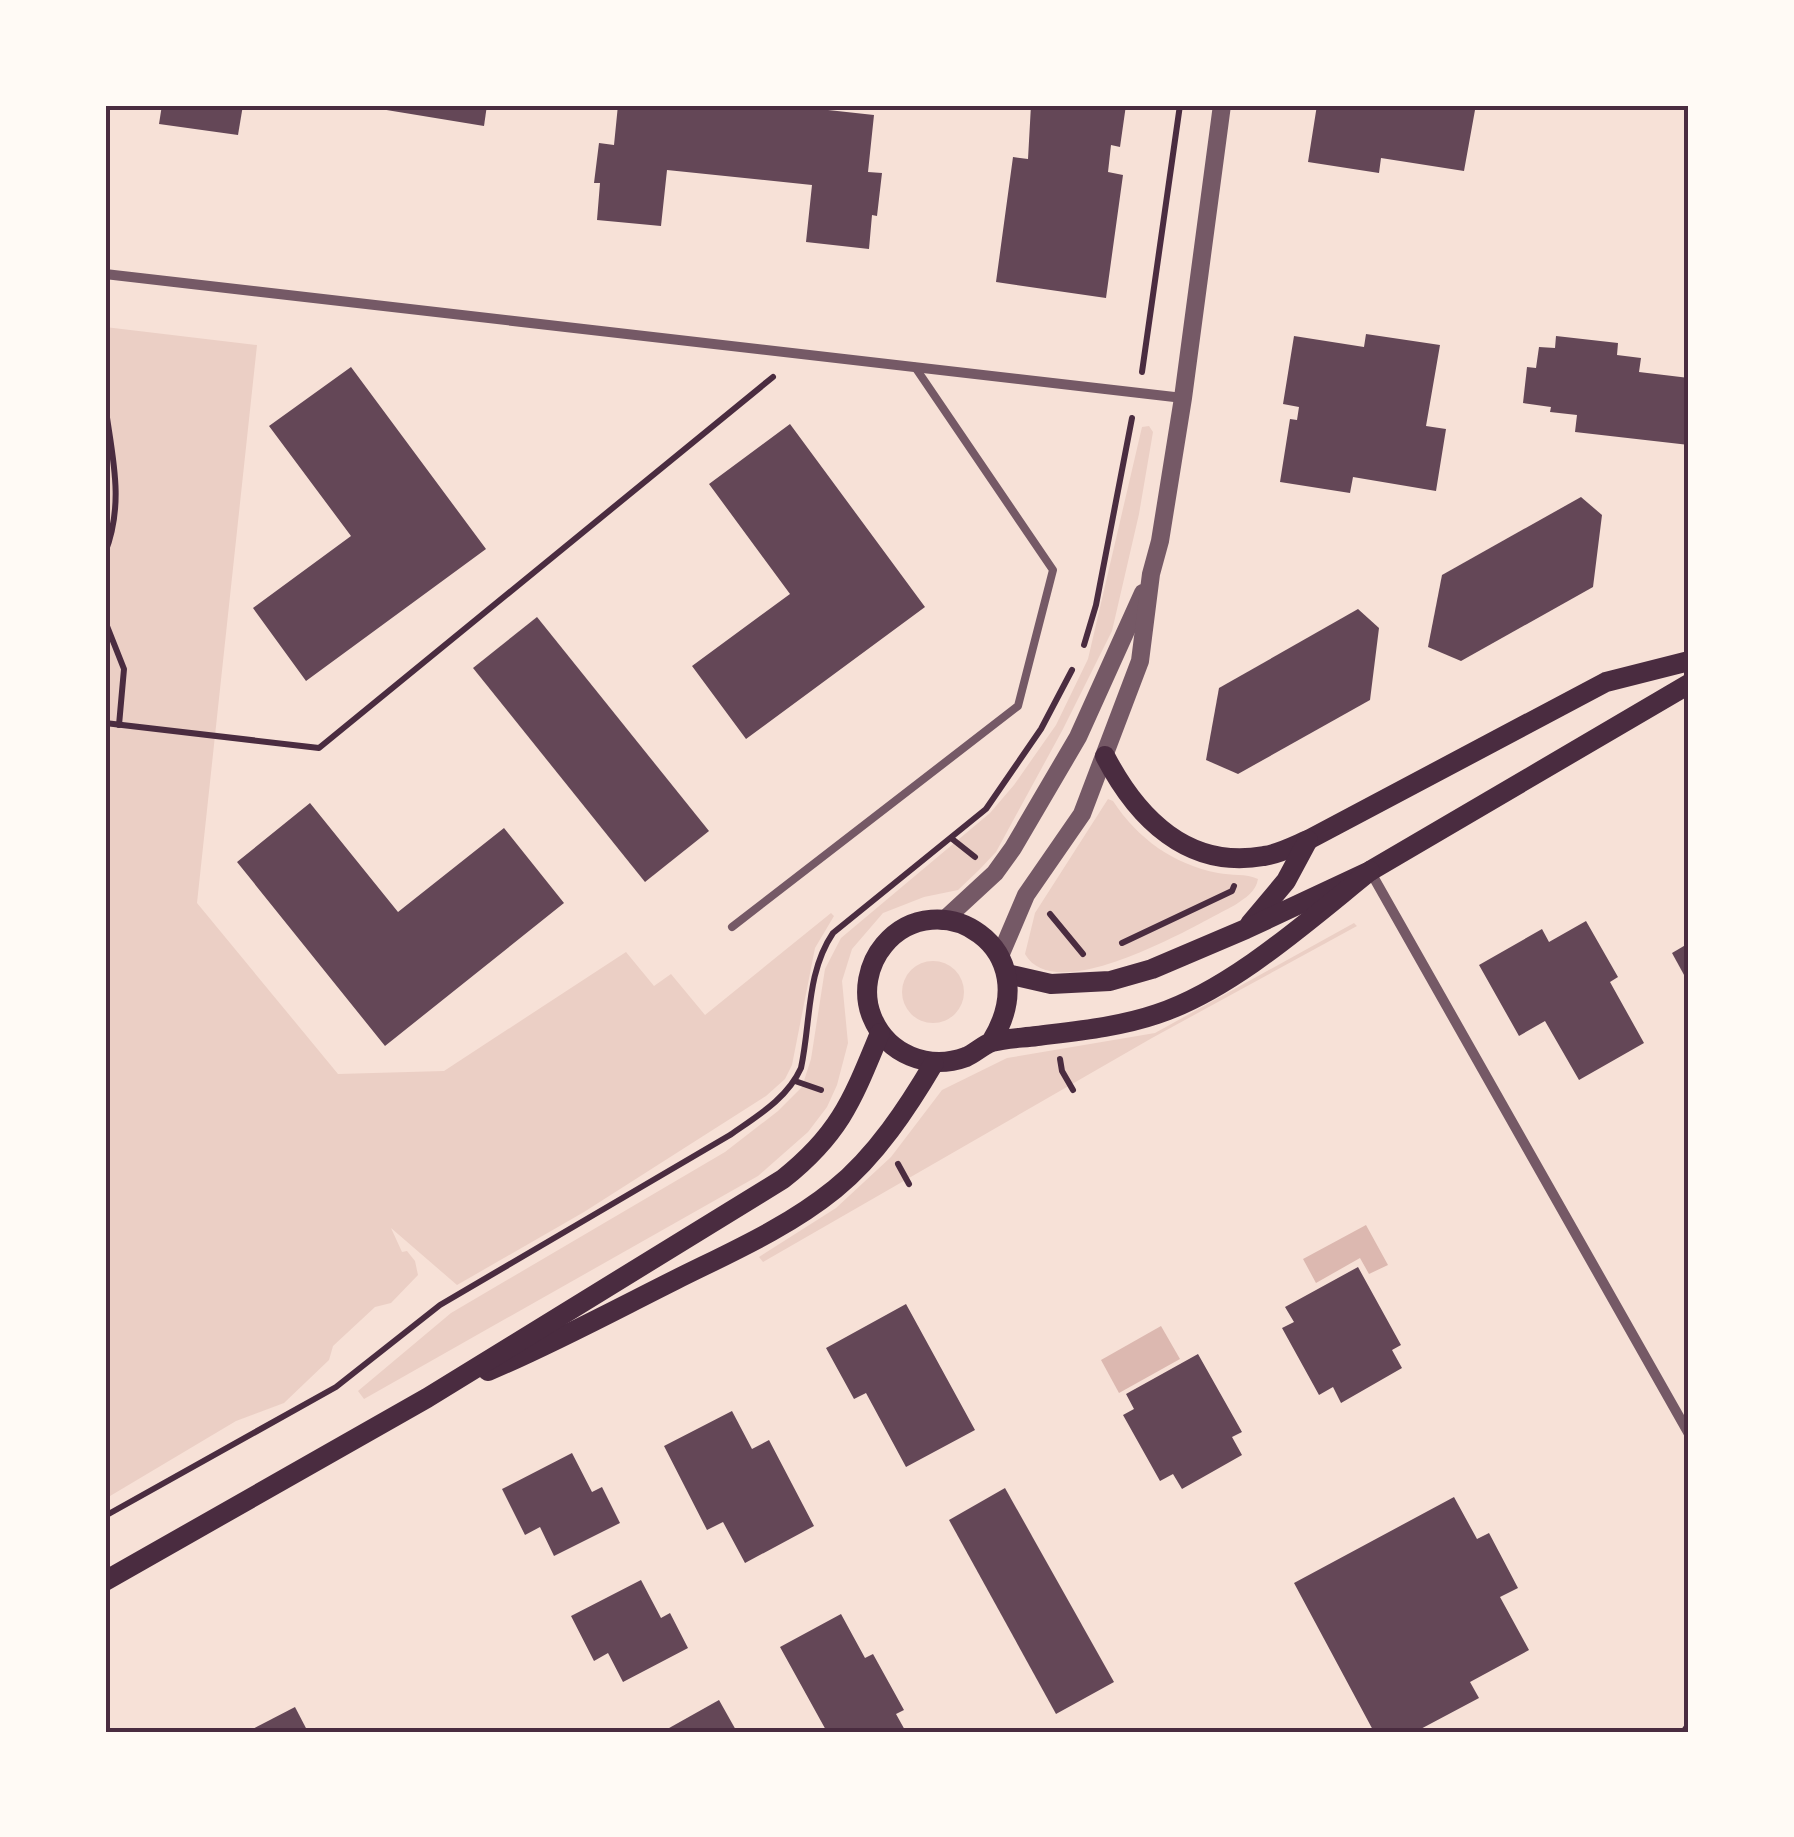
<svg xmlns="http://www.w3.org/2000/svg" width="1794" height="1837" viewBox="0 0 1794 1837" font-family="'DM Sans',sans-serif">
<style>
.green{fill:#ebcfc5}
.water{fill:#dcb8b0}
.building{fill:#644757}
.lines{fill:none;stroke-linecap:round;stroke-linejoin:round}
.path{stroke:#4a2c40;stroke-width:6}
.service{stroke:#755966;stroke-width:8}
.minor{stroke:#755966;stroke-width:10}
.tertiary{stroke:#755966;stroke-width:18}
.secondary{stroke:#4a2c40;stroke-width:20}
.neatline{fill:none;stroke:#4a2c40;stroke-width:4}
</style>
<rect width="100%" height="100%" fill="#f7e1d7"/>
<g class="green">
<path d="M 105,327 L 257,345 L 197,903 L 338,1074 L 444,1071 L 626,952 L 654,986 L 671,974 L 705,1015 L 831,913 L 834,916 L 815,948 L 792,1065 L 785,1079 L 766,1096 L 584,1212 L 457,1285 L 391,1228 L 402,1252 L 407,1251 L 415,1261 L 418,1275 L 391,1303 L 375,1307 L 333,1346 L 329,1360 L 284,1403 L 236,1421 L 105,1499 Z"/>
<path d="M 1149,426 L 1153,432 L 1139,514 L 1112,631 L 1063,729 L 996,852 L 979,870 L 958,890 L 924,897 L 883,913 L 852,949 L 842,981 L 848,1043 L 837,1085 L 827,1107 L 808,1132 L 758,1176 L 364,1399 L 358,1391 L 451,1313 L 725,1152 L 778,1111 L 802,1087 L 811,1059 L 825,969 L 841,938 L 990,813 L 1014,785 L 1056,725 L 1088,659 L 1142,427 Z"/>
<path d="M 1108,799 L 1113,801 C 1138,839 1173,864 1218,873 C 1231,876 1246,873 1258,879 C 1256,892 1245,898 1235,905 C 1198,924 1056,1009 1025,954 L 1035,913 Z"/>
<path d="M 1354,923 L 1357,926 L 1152,1038 L 763,1262 L 759,1257 L 836,1208 L 891,1157 L 942,1090 L 1007,1058 L 1155,1033 Z"/>
<circle cx="933" cy="992" r="31"/>
</g>
<g class="water">
<path d="M 1366,1225 L 1388,1265 L 1369,1274 L 1360,1258 L 1316,1283 L 1303,1259 Z"/>
<path d="M 1161,1326 L 1180,1359 L 1119,1393 L 1101,1360 Z"/>
</g>
<g class="building">
<path d="M 162,105 L 243,105 L 238,135 L 159,124 Z"/>
<path d="M 356,105 L 487,105 L 484,126 Z"/>
<path d="M 618,105 L 782,105 L 874,115 L 868,172 L 882,173 L 877,216 L 872,215 L 869,249 L 806,242 L 812,185 L 667,170 L 661,226 L 597,220 L 600,183 L 594,183 L 599,143 L 614,145 Z"/>
<path d="M 1031,105 L 1126,105 L 1120,147 L 1111,145 L 1108,172 L 1123,175 L 1106,298 L 996,282 L 1013,157 L 1028,159 Z"/>
<path d="M 1317,105 L 1455,105 L 1475,110 L 1464,171 L 1381,158 L 1379,173 L 1308,162 Z"/>
<path d="M 1366,334 L 1440,345 L 1426,426 L 1446,429 L 1436,491 L 1353,477 L 1350,493 L 1280,482 L 1290,419 L 1297,420 L 1299,407 L 1283,404 L 1294,336 L 1364,347 Z"/>
<path d="M 1556,336 L 1618,343 L 1617,355 L 1641,358 L 1639,372 L 1689,378 L 1689,445 L 1575,432 L 1577,415 L 1550,412 L 1551,407 L 1523,403 L 1527,367 L 1536,368 L 1539,347 L 1555,348 Z"/>
<path d="M 351,367 L 486,549 L 306,681 L 253,608 L 351,536 L 269,426 Z"/>
<path d="M 790,424 L 925,607 L 746,739 L 692,666 L 790,594 L 709,484 Z"/>
<path d="M 1581,497 L 1602,515 L 1593,587 L 1461,661 L 1428,647 L 1442,575 Z"/>
<path d="M 1358,609 L 1379,628 L 1370,700 L 1238,774 L 1206,760 L 1219,688 Z"/>
<path d="M 537,617 L 709,831 L 645,882 L 473,668 Z"/>
<path d="M 310,803 L 398,912 L 504,828 L 564,903 L 385,1046 L 237,862 Z"/>
<path d="M 1586,921 L 1618,977 L 1610,982 L 1644,1043 L 1579,1080 L 1545,1021 L 1519,1036 L 1479,965 L 1542,929 L 1549,942 Z"/>
<path d="M 1689,943 L 1689,984 L 1672,953 Z"/>
<path d="M 1358,1267 L 1401,1345 L 1392,1350 L 1402,1368 L 1341,1403 L 1333,1387 L 1319,1395 L 1282,1328 L 1294,1322 L 1285,1307 Z"/>
<path d="M 906,1304 L 975,1430 L 906,1467 L 866,1393 L 854,1399 L 826,1348 Z"/>
<path d="M 1198,1354 L 1242,1432 L 1232,1437 L 1242,1455 L 1182,1489 L 1173,1474 L 1160,1481 L 1123,1415 L 1134,1409 L 1126,1394 Z"/>
<path d="M 732,1411 L 752,1449 L 769,1440 L 814,1526 L 745,1563 L 723,1522 L 707,1530 L 664,1446 Z"/>
<path d="M 572,1453 L 592,1492 L 602,1487 L 620,1523 L 554,1556 L 540,1527 L 525,1535 L 502,1489 Z"/>
<path d="M 1005,1488 L 1114,1682 L 1056,1714 L 949,1520 Z"/>
<path d="M 1454,1497 L 1477,1539 L 1489,1533 L 1518,1588 L 1500,1597 L 1529,1650 L 1470,1682 L 1479,1698 L 1415,1732 L 1374,1732 L 1294,1583 Z"/>
<path d="M 641,1580 L 661,1618 L 670,1613 L 688,1648 L 623,1682 L 608,1653 L 594,1661 L 571,1616 Z"/>
<path d="M 841,1614 L 865,1658 L 873,1654 L 904,1710 L 896,1714 L 906,1732 L 827,1732 L 780,1647 Z"/>
<path d="M 719,1700 L 737,1732 L 662,1732 Z"/>
<path d="M 295,1707 L 308,1732 L 247,1732 Z"/>
</g>
<g class="lines">
<g class="path">
<path d="M 1142,372 L 1180,105"/>
<path d="M 105,404 C 112,456 125,502 105,553"/>
<path d="M 105,621 L 124,669 L 119,725"/>
<path d="M 1084,645 L 1096,605 L 1132,418"/>
<path d="M 105,723 L 319,748 L 773,377"/>
<path d="M 951,838 L 975,857"/>
<path d="M 1050,914 L 1083,954"/>
<path d="M 1122,943 L 1232,891 L 1234,886"/>
<path d="M 1060,1059 L 1062,1071 L 1073,1090"/>
<path d="M 795,1081 L 821,1090"/>
<path d="M 898,1164 L 909,1184"/>
<path d="M 105,1516 L 336,1387 L 440,1305 L 730,1135 C 757,1116 787,1099 801,1068 C 811,1022 806,973 833,933 L 986,809 L 1041,729 L 1072,670"/>
<path d="M 1683,1732 L 1689,1724"/>
</g>
<path class="service" d="M 732,927 L 1018,706 L 1053,570 L 915,367"/>
<g class="minor">
<path d="M 105,274 L 1183,398"/>
<path d="M 1370,871 L 1689,1434"/>
</g>
<g class="tertiary">
<path d="M 943,921 L 995,873 L 1013,848 L 1078,737 L 1143,593"/>
<path d="M 1000,956 L 1026,895 L 1082,814 L 1140,661 L 1151,574 L 1160,541 L 1183,398 L 1222,105"/>
</g>
<g class="secondary">
<path d="M 1105,756 C 1137,818 1188,870 1264,856 C 1279,854 1294,846 1308,840 L 1606,682 L 1689,661"/>
<path d="M 1250,924 L 1286,881 L 1308,840"/>
<path d="M 1007,974 L 1051,984 L 1110,981 L 1152,969 L 1246,929 L 1370,871 L 1689,684"/>
<path d="M 991,1042 C 1050,947 937,881 884,945 C 868,964 862,993 872,1017 C 887,1054 928,1071 966,1057 C 975,1053 983,1045 992,1042 C 1006,1038 1023,1038 1037,1036 C 1077,1031 1119,1027 1157,1014 C 1231,990 1309,920 1370,871"/>
<path d="M 488,1371 C 552,1344 613,1311 675,1280 C 729,1253 787,1228 835,1189 C 876,1156 908,1107 934,1063"/>
<path d="M 105,1581 L 427,1398 L 783,1179 C 841,1133 853,1098 880,1033"/>
</g>
</g>
<rect width="1794" height="1837" fill="none" stroke="#fffaf5" stroke-width="215"/>
<rect x="108" y="108" width="1578" height="1622" class="neatline"/>
</svg>
